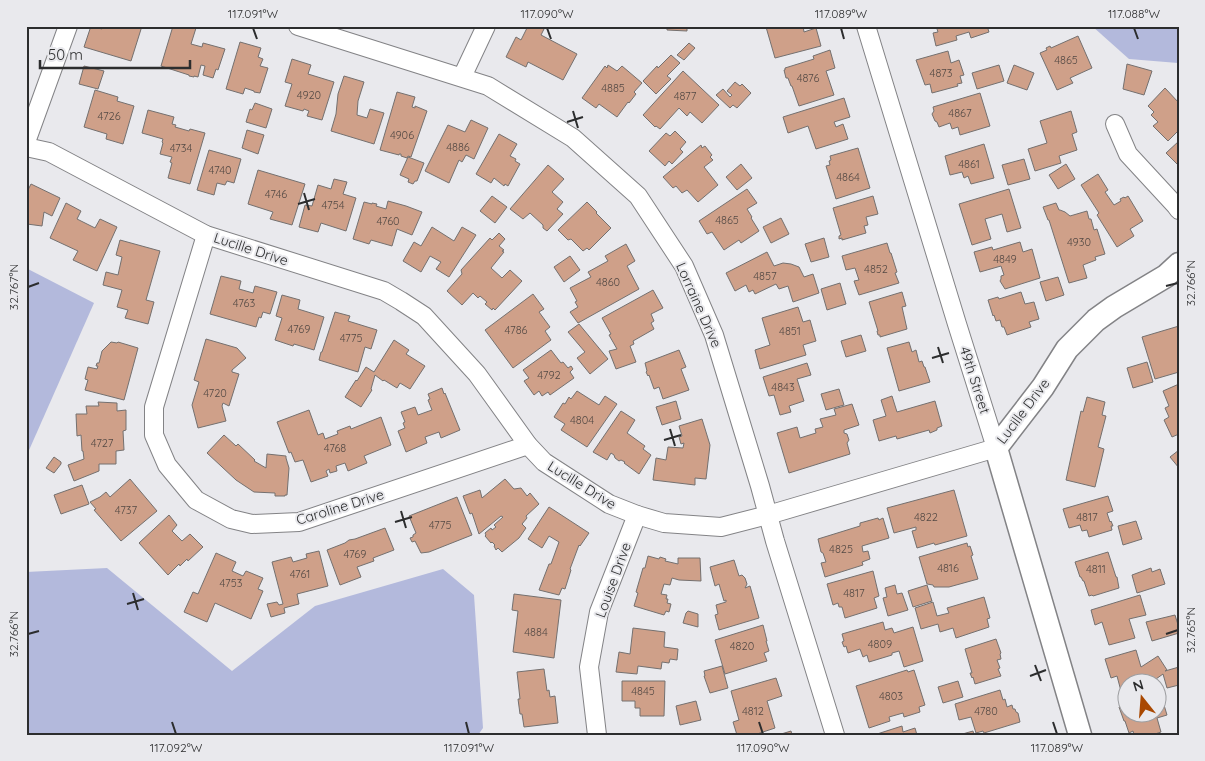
<svg xmlns="http://www.w3.org/2000/svg" width="1205" height="761" viewBox="0 0 1205 761" font-family="Quicksand,sans-serif">
<style>
.green{fill:#b3b9dc}
.building{fill:#cfa089;stroke:#74706f}
.lines{fill:none;stroke-linecap:round;stroke-linejoin:round}
.minor-casing{stroke:#838386;stroke-width:20}
.tertiary-casing{stroke:#838386;stroke-width:25}
.minor{stroke:#fff;stroke-width:18}
.tertiary{stroke:#fff;stroke-width:22}
.ticks{fill:none;stroke:#2c2d2e;stroke-width:2}
.labels{text-anchor:middle;dominant-baseline:central;stroke-width:4;stroke-linejoin:round;paint-order:stroke}
.number-label{font-size:11px;fill:#554a45}
.street-label{font-size:14px;fill:#2c2d2e;stroke:#e9e9ed}
.neatline{fill:none;stroke:#2c2d2e;stroke-width:2}
.ticks-label{font-size:12px;text-anchor:middle;fill:#2c2d2e}
</style>
<rect width="100%" height="100%" fill="#e9e9ed"/>
<g class="green">
<path d="M 1092,26 L 1179,26 L 1179,62 L 1178,63 L 1129,59 Z"/>
<path d="M 26,268 L 94,303 L 26,457 Z"/>
<path d="M 107,568 L 232,671 L 315,606 L 443,569 L 474,595 L 483,728 L 478,735 L 26,735 L 26,572 Z"/>
</g>
<g class="building">
<path d="M 91,26 L 102,29 L 103,26 L 142,26 L 131,61 L 84,47 Z"/>
<path d="M 173,26 L 192,26 L 196,28 L 191,44 L 202,47 L 203,43 L 225,49 L 218,70 L 216,69 L 213,78 L 203,75 L 205,66 L 201,65 L 198,77 L 194,76 L 194,77 L 189,76 L 189,75 L 161,66 Z"/>
<path d="M 528,26 L 539,26 L 544,29 L 541,35 L 577,54 L 563,80 L 528,62 L 526,67 L 506,57 L 516,37 L 521,40 Z"/>
<path d="M 667,26 L 687,26 L 687,31 L 667,30 Z"/>
<path d="M 768,26 L 803,26 L 804,32 L 816,28 L 821,46 L 775,58 L 766,27 Z"/>
<path d="M 936,26 L 987,26 L 989,32 L 971,38 L 969,32 L 956,36 L 957,40 L 936,46 L 933,33 L 938,32 Z"/>
<path d="M 1078,36 L 1092,68 L 1070,78 L 1073,83 L 1057,90 L 1040,53 L 1047,50 L 1046,48 L 1050,46 L 1051,48 Z"/>
<path d="M 240,42 L 261,48 L 258,57 L 263,59 L 260,66 L 268,68 L 260,93 L 254,92 L 254,91 L 245,88 L 243,94 L 226,89 Z"/>
<path d="M 689,43 L 695,48 L 684,60 L 677,55 Z"/>
<path d="M 830,50 L 835,68 L 826,71 L 834,95 L 799,106 L 792,86 L 791,86 L 788,78 L 786,78 L 784,70 L 785,70 L 785,68 L 814,59 L 813,56 Z"/>
<path d="M 948,51 L 951,63 L 959,60 L 964,75 L 960,76 L 962,83 L 957,84 L 958,86 L 932,93 L 930,84 L 925,85 L 916,60 Z"/>
<path d="M 671,55 L 680,63 L 667,76 L 671,79 L 656,94 L 643,81 L 657,66 L 658,68 Z"/>
<path d="M 292,59 L 311,65 L 308,74 L 334,82 L 322,120 L 307,116 L 309,111 L 304,109 L 303,111 L 285,106 L 292,84 L 285,82 Z"/>
<path d="M 1127,64 L 1152,71 L 1144,95 L 1123,89 Z"/>
<path d="M 608,65 L 617,71 L 622,66 L 642,83 L 634,92 L 636,94 L 629,103 L 628,102 L 617,117 L 599,104 L 596,108 L 582,98 L 605,66 L 607,68 Z"/>
<path d="M 999,65 L 1004,81 L 977,89 L 972,73 Z"/>
<path d="M 1014,65 L 1034,73 L 1027,90 L 1007,83 Z"/>
<path d="M 84,66 L 104,71 L 98,89 L 79,84 Z"/>
<path d="M 683,71 L 719,105 L 702,123 L 690,112 L 687,116 L 679,108 L 660,129 L 656,126 L 655,127 L 643,115 Z"/>
<path d="M 344,76 L 364,82 L 358,101 L 357,115 L 367,118 L 370,109 L 384,113 L 374,144 L 331,131 L 336,114 L 338,94 Z"/>
<path d="M 735,82 L 740,86 L 742,84 L 751,93 L 737,108 L 733,105 L 730,108 L 716,95 L 723,89 L 730,97 L 732,95 L 727,91 Z"/>
<path d="M 1165,88 L 1179,103 L 1179,130 L 1168,141 L 1153,126 L 1158,122 L 1151,115 L 1154,112 L 1148,106 Z"/>
<path d="M 95,90 L 118,97 L 117,101 L 134,106 L 123,144 L 106,139 L 107,134 L 84,127 Z"/>
<path d="M 397,92 L 415,97 L 412,107 L 415,108 L 415,106 L 427,111 L 411,157 L 408,156 L 407,158 L 401,156 L 401,154 L 399,154 L 399,155 L 380,150 Z"/>
<path d="M 980,93 L 990,126 L 960,135 L 958,127 L 952,129 L 950,123 L 939,127 L 937,122 L 935,121 L 932,114 L 934,111 L 933,107 Z"/>
<path d="M 844,98 L 850,117 L 834,122 L 836,127 L 843,124 L 848,139 L 816,149 L 808,126 L 788,133 L 783,117 Z"/>
<path d="M 255,103 L 272,109 L 266,128 L 246,122 L 250,109 L 252,110 Z"/>
<path d="M 148,110 L 174,117 L 172,124 L 176,125 L 175,127 L 189,131 L 190,129 L 205,133 L 190,184 L 168,178 L 172,163 L 170,162 L 172,157 L 160,154 L 163,143 L 162,142 L 163,139 L 142,133 Z"/>
<path d="M 1071,111 L 1077,132 L 1072,134 L 1077,150 L 1059,156 L 1061,163 L 1035,171 L 1028,149 L 1047,143 L 1040,121 Z"/>
<path d="M 471,120 L 488,128 L 474,159 L 466,155 L 462,162 L 459,160 L 449,183 L 425,171 L 448,125 L 465,132 Z"/>
<path d="M 247,130 L 264,135 L 258,154 L 242,148 Z"/>
<path d="M 675,131 L 686,142 L 680,149 L 683,152 L 672,164 L 669,161 L 665,166 L 649,151 L 666,133 L 670,136 Z"/>
<path d="M 499,134 L 517,144 L 510,156 L 516,159 L 515,161 L 520,164 L 508,186 L 505,184 L 504,186 L 494,178 L 491,183 L 476,174 Z"/>
<path d="M 1179,141 L 1179,166 L 1166,153 Z"/>
<path d="M 984,144 L 994,178 L 971,184 L 968,176 L 964,178 L 962,172 L 950,175 L 945,156 Z"/>
<path d="M 701,145 L 702,148 L 705,146 L 712,155 L 710,157 L 713,160 L 704,167 L 718,185 L 698,202 L 687,190 L 682,193 L 676,186 L 673,188 L 663,177 Z"/>
<path d="M 858,148 L 870,188 L 836,199 L 826,166 L 830,165 L 829,161 L 831,160 L 830,156 Z"/>
<path d="M 209,150 L 241,159 L 234,183 L 227,181 L 225,185 L 217,183 L 214,195 L 197,190 Z"/>
<path d="M 408,157 L 424,163 L 417,181 L 415,181 L 413,184 L 408,182 L 409,179 L 400,175 Z"/>
<path d="M 1024,159 L 1030,179 L 1008,185 L 1002,165 Z"/>
<path d="M 741,164 L 752,178 L 737,190 L 726,177 Z"/>
<path d="M 1066,164 L 1075,179 L 1058,189 L 1049,175 Z"/>
<path d="M 548,165 L 564,179 L 552,192 L 563,202 L 557,209 L 563,214 L 547,231 L 543,228 L 543,225 L 530,213 L 523,219 L 510,209 Z"/>
<path d="M 258,170 L 305,184 L 292,225 L 270,219 L 273,212 L 248,204 Z"/>
<path d="M 1098,174 L 1108,190 L 1105,192 L 1114,205 L 1121,201 L 1120,199 L 1124,197 L 1125,198 L 1128,196 L 1143,221 L 1130,229 L 1134,236 L 1117,247 L 1097,215 L 1099,213 L 1081,185 Z"/>
<path d="M 334,179 L 347,182 L 343,194 L 356,198 L 346,231 L 321,223 L 318,232 L 299,227 L 305,205 L 312,206 L 318,185 L 331,189 Z"/>
<path d="M 31,184 L 60,198 L 52,216 L 44,212 L 42,226 L 27,224 L 26,225 L 26,194 Z"/>
<path d="M 747,189 L 757,203 L 747,209 L 752,217 L 751,218 L 759,231 L 741,243 L 739,240 L 724,250 L 712,232 L 707,234 L 699,221 Z"/>
<path d="M 1009,189 L 1021,228 L 1007,232 L 1002,214 L 985,219 L 991,239 L 972,245 L 959,204 Z"/>
<path d="M 492,196 L 507,207 L 495,223 L 480,211 Z"/>
<path d="M 873,196 L 878,214 L 866,217 L 868,225 L 864,226 L 866,233 L 842,240 L 842,238 L 839,239 L 839,236 L 841,235 L 833,208 Z"/>
<path d="M 388,201 L 406,206 L 422,212 L 412,235 L 397,229 L 392,246 L 371,240 L 369,244 L 353,239 L 364,202 L 372,204 L 372,203 L 377,204 L 376,206 L 386,209 Z"/>
<path d="M 587,202 L 597,212 L 596,213 L 611,228 L 589,250 L 587,248 L 583,251 L 571,239 L 568,240 L 558,230 Z"/>
<path d="M 66,203 L 81,211 L 77,219 L 95,228 L 100,219 L 117,227 L 97,271 L 73,260 L 78,251 L 50,238 Z"/>
<path d="M 1056,203 L 1059,210 L 1060,210 L 1065,212 L 1070,216 L 1087,211 L 1089,219 L 1091,219 L 1094,230 L 1097,229 L 1105,254 L 1095,257 L 1096,260 L 1083,265 L 1087,278 L 1069,283 L 1049,220 L 1048,220 L 1043,207 Z"/>
<path d="M 781,218 L 789,234 L 771,243 L 763,227 Z"/>
<path d="M 432,227 L 454,241 L 462,227 L 476,235 L 449,277 L 436,269 L 441,262 L 430,256 L 421,272 L 403,261 L 414,242 L 421,246 Z"/>
<path d="M 499,233 L 505,239 L 499,246 L 504,250 L 502,251 L 504,252 L 491,268 L 502,278 L 510,270 L 522,281 L 495,310 L 493,308 L 492,310 L 485,304 L 487,302 L 480,296 L 478,298 L 473,293 L 462,305 L 447,291 L 462,274 L 461,270 L 490,238 L 492,240 Z"/>
<path d="M 824,238 L 829,257 L 811,262 L 805,244 Z"/>
<path d="M 120,240 L 160,251 L 146,300 L 154,302 L 148,324 L 125,318 L 128,310 L 117,307 L 122,290 L 103,285 L 106,272 L 118,275 L 122,257 L 116,255 Z"/>
<path d="M 1020,242 L 1023,252 L 1032,249 L 1040,278 L 1005,289 L 1000,281 L 1001,279 L 1001,276 L 1004,275 L 1001,266 L 980,272 L 974,252 L 992,247 L 993,250 Z"/>
<path d="M 887,243 L 890,253 L 891,253 L 897,272 L 895,273 L 899,283 L 859,295 L 854,281 L 859,280 L 855,268 L 846,270 L 842,256 Z"/>
<path d="M 626,244 L 635,261 L 627,266 L 639,289 L 578,323 L 570,312 L 578,307 L 575,302 L 577,301 L 570,288 L 591,277 L 588,272 L 608,261 L 605,256 Z"/>
<path d="M 767,252 L 774,266 L 783,263 L 791,264 L 799,267 L 804,277 L 813,274 L 819,293 L 793,302 L 788,286 L 779,289 L 776,284 L 755,294 L 753,290 L 749,292 L 746,285 L 735,291 L 726,273 Z"/>
<path d="M 570,256 L 580,270 L 564,282 L 554,267 Z"/>
<path d="M 221,276 L 241,281 L 239,289 L 253,293 L 255,286 L 277,292 L 270,314 L 263,312 L 261,318 L 259,317 L 256,327 L 210,314 Z"/>
<path d="M 1058,277 L 1064,295 L 1046,301 L 1040,282 Z"/>
<path d="M 840,283 L 846,304 L 827,310 L 821,289 Z"/>
<path d="M 653,290 L 663,308 L 651,314 L 654,321 L 651,323 L 654,329 L 633,341 L 634,344 L 630,346 L 636,362 L 616,369 L 609,351 L 617,349 L 609,335 L 611,334 L 602,318 Z"/>
<path d="M 902,292 L 906,306 L 902,307 L 907,329 L 880,337 L 880,335 L 878,335 L 877,331 L 878,331 L 869,302 Z"/>
<path d="M 1021,292 L 1025,304 L 1034,302 L 1039,319 L 1029,322 L 1031,327 L 1007,335 L 1004,327 L 1002,327 L 1000,320 L 996,321 L 994,315 L 993,316 L 988,300 L 998,297 L 999,299 Z"/>
<path d="M 533,294 L 544,309 L 539,312 L 550,327 L 545,331 L 551,340 L 513,368 L 485,330 Z"/>
<path d="M 282,295 L 300,300 L 298,309 L 324,317 L 314,350 L 294,344 L 293,346 L 275,340 L 282,318 L 276,316 Z"/>
<path d="M 798,307 L 803,322 L 810,320 L 816,341 L 803,345 L 806,355 L 760,369 L 755,350 L 770,345 L 762,318 Z"/>
<path d="M 335,312 L 350,316 L 348,321 L 377,330 L 371,349 L 365,347 L 358,372 L 319,360 L 321,352 L 322,352 Z"/>
<path d="M 579,324 L 608,359 L 590,374 L 577,358 L 585,352 L 568,332 Z"/>
<path d="M 1179,326 L 1179,372 L 1155,379 L 1142,337 Z"/>
<path d="M 861,335 L 866,351 L 846,357 L 841,341 Z"/>
<path d="M 206,339 L 237,348 L 246,358 L 232,370 L 232,372 L 239,374 L 229,406 L 223,403 L 222,406 L 226,421 L 198,428 L 192,405 L 199,382 L 194,380 Z"/>
<path d="M 394,340 L 409,350 L 406,354 L 425,366 L 410,389 L 400,383 L 397,388 L 384,380 L 383,381 L 375,375 L 371,389 L 372,390 L 361,407 L 345,397 L 356,380 L 357,381 L 366,367 L 374,372 Z"/>
<path d="M 111,342 L 117,343 L 118,342 L 138,348 L 124,400 L 85,390 L 88,380 L 85,379 L 88,367 L 97,369 L 98,366 L 96,366 L 97,363 L 99,363 L 102,351 Z"/>
<path d="M 909,342 L 912,352 L 916,350 L 919,362 L 922,361 L 924,367 L 925,367 L 930,382 L 899,391 L 887,348 Z"/>
<path d="M 551,350 L 561,363 L 563,362 L 568,368 L 571,366 L 573,369 L 570,372 L 574,378 L 550,395 L 548,392 L 542,396 L 539,391 L 534,395 L 524,381 L 529,378 L 523,370 Z"/>
<path d="M 679,350 L 686,367 L 681,369 L 689,390 L 663,399 L 659,387 L 654,389 L 649,375 L 648,376 L 646,372 L 647,371 L 645,363 Z"/>
<path d="M 1147,362 L 1153,382 L 1133,388 L 1127,368 Z"/>
<path d="M 807,363 L 811,375 L 797,379 L 804,401 L 789,406 L 791,412 L 780,415 L 774,395 L 769,396 L 763,377 Z"/>
<path d="M 1179,384 L 1179,434 L 1172,437 L 1164,420 L 1169,417 L 1165,408 L 1169,406 L 1163,391 Z"/>
<path d="M 442,388 L 444,394 L 445,393 L 460,430 L 441,438 L 439,432 L 425,437 L 427,443 L 406,452 L 398,431 L 405,428 L 403,423 L 405,422 L 401,412 L 415,407 L 418,415 L 432,410 L 428,400 L 430,399 L 428,394 Z"/>
<path d="M 839,389 L 844,405 L 826,410 L 821,394 Z"/>
<path d="M 577,391 L 599,405 L 605,396 L 617,404 L 587,447 L 561,430 L 565,424 L 554,417 L 563,403 L 565,404 L 569,397 L 571,399 Z"/>
<path d="M 892,396 L 897,412 L 935,401 L 942,426 L 937,428 L 937,430 L 930,433 L 929,430 L 897,439 L 896,436 L 879,441 L 873,420 L 886,416 L 881,400 Z"/>
<path d="M 1087,397 L 1105,402 L 1102,415 L 1106,416 L 1098,447 L 1104,449 L 1095,487 L 1066,480 L 1081,411 L 1083,412 Z"/>
<path d="M 676,401 L 681,419 L 662,425 L 656,407 Z"/>
<path d="M 98,402 L 117,403 L 117,411 L 126,410 L 126,430 L 123,431 L 124,450 L 116,451 L 116,464 L 99,464 L 99,471 L 74,481 L 68,465 L 84,459 L 83,451 L 82,451 L 81,435 L 77,436 L 76,414 L 87,414 L 86,406 L 99,406 Z"/>
<path d="M 852,404 L 859,425 L 844,430 L 844,433 L 847,434 L 849,440 L 847,443 L 850,454 L 789,473 L 777,433 L 797,427 L 800,438 L 816,433 L 815,429 L 823,427 L 820,419 L 836,415 L 834,409 Z"/>
<path d="M 309,410 L 318,435 L 323,433 L 325,439 L 338,434 L 337,431 L 350,426 L 351,429 L 381,417 L 391,445 L 364,456 L 367,463 L 348,471 L 345,463 L 336,466 L 337,471 L 330,473 L 329,469 L 326,471 L 328,476 L 311,482 L 303,460 L 295,462 L 291,452 L 289,453 L 277,422 Z"/>
<path d="M 621,411 L 635,420 L 627,433 L 645,446 L 643,449 L 651,455 L 639,474 L 624,463 L 625,462 L 621,460 L 619,461 L 615,458 L 614,455 L 611,453 L 607,460 L 593,452 Z"/>
<path d="M 702,419 L 710,445 L 706,479 L 695,478 L 695,485 L 653,480 L 656,458 L 666,460 L 668,447 L 683,448 L 684,443 L 681,444 L 679,437 L 682,436 L 679,426 Z"/>
<path d="M 224,435 L 236,446 L 238,444 L 255,460 L 254,461 L 266,468 L 267,454 L 286,456 L 286,458 L 289,468 L 287,495 L 285,495 L 285,496 L 275,496 L 275,493 L 254,492 L 236,480 L 207,453 Z"/>
<path d="M 1179,450 L 1179,468 L 1170,457 Z"/>
<path d="M 54,457 L 61,462 L 61,464 L 54,473 L 46,468 Z"/>
<path d="M 130,479 L 157,511 L 121,541 L 94,510 L 96,509 L 90,502 L 100,497 L 106,492 L 110,497 Z"/>
<path d="M 505,479 L 514,489 L 521,488 L 527,496 L 530,493 L 539,504 L 526,516 L 527,518 L 522,524 L 526,528 L 519,538 L 502,552 L 498,548 L 496,550 L 494,546 L 495,545 L 492,542 L 491,543 L 485,536 L 486,535 L 485,533 L 491,528 L 492,530 L 496,527 L 494,525 L 503,517 L 501,516 L 479,534 L 472,513 L 470,514 L 463,496 L 480,490 L 482,498 Z"/>
<path d="M 82,485 L 89,504 L 61,514 L 54,495 Z"/>
<path d="M 954,490 L 967,536 L 935,545 L 934,543 L 917,548 L 912,531 L 916,530 L 916,527 L 894,533 L 887,508 Z"/>
<path d="M 1108,496 L 1113,511 L 1107,513 L 1110,522 L 1111,521 L 1113,526 L 1111,526 L 1112,530 L 1089,537 L 1087,530 L 1082,531 L 1080,525 L 1069,528 L 1063,509 Z"/>
<path d="M 457,497 L 472,535 L 429,552 L 421,553 L 415,541 L 412,542 L 410,538 L 413,537 L 413,535 L 416,533 L 409,516 Z"/>
<path d="M 549,507 L 589,533 L 580,546 L 579,545 L 570,569 L 571,570 L 565,589 L 562,588 L 559,595 L 539,590 L 549,564 L 551,564 L 559,542 L 549,536 L 542,548 L 528,539 Z"/>
<path d="M 169,515 L 177,525 L 172,531 L 182,541 L 190,534 L 203,547 L 188,561 L 187,559 L 180,566 L 179,564 L 168,575 L 139,543 Z"/>
<path d="M 878,518 L 879,520 L 883,518 L 889,538 L 862,546 L 863,552 L 868,551 L 870,559 L 862,562 L 863,565 L 825,577 L 821,563 L 826,562 L 823,553 L 821,552 L 818,539 L 860,526 L 860,523 Z"/>
<path d="M 1136,521 L 1142,539 L 1123,545 L 1118,526 Z"/>
<path d="M 385,528 L 394,550 L 373,558 L 374,561 L 357,567 L 361,577 L 340,585 L 327,550 L 345,543 L 349,540 L 355,539 Z"/>
<path d="M 967,543 L 968,547 L 970,546 L 973,555 L 971,556 L 978,579 L 949,587 L 934,587 L 933,585 L 927,584 L 919,557 Z"/>
<path d="M 319,551 L 328,586 L 297,594 L 299,604 L 284,608 L 285,613 L 271,617 L 267,604 L 277,602 L 279,605 L 283,604 L 272,562 L 291,557 L 293,562 L 307,558 L 306,554 Z"/>
<path d="M 1108,552 L 1116,577 L 1117,577 L 1119,588 L 1093,596 L 1092,595 L 1089,596 L 1084,581 L 1083,581 L 1081,577 L 1080,577 L 1075,562 Z"/>
<path d="M 216,553 L 236,562 L 232,571 L 243,576 L 246,571 L 263,578 L 258,589 L 263,591 L 251,619 L 215,603 L 207,622 L 184,612 L 193,592 L 198,594 Z"/>
<path d="M 648,556 L 659,559 L 660,557 L 666,559 L 665,561 L 678,564 L 678,558 L 700,558 L 701,581 L 679,580 L 672,578 L 670,585 L 664,584 L 661,594 L 667,595 L 666,599 L 668,599 L 667,603 L 671,604 L 669,612 L 666,611 L 664,615 L 634,606 L 638,593 L 636,592 L 643,568 L 645,568 Z"/>
<path d="M 734,560 L 739,576 L 742,575 L 745,578 L 747,584 L 745,588 L 750,586 L 759,618 L 719,630 L 715,615 L 718,614 L 716,605 L 726,602 L 726,600 L 724,601 L 719,584 L 715,586 L 710,567 Z"/>
<path d="M 1151,568 L 1152,572 L 1160,569 L 1165,584 L 1137,593 L 1132,575 Z"/>
<path d="M 873,571 L 879,596 L 874,598 L 877,608 L 845,618 L 842,607 L 839,607 L 838,603 L 833,605 L 827,584 Z"/>
<path d="M 895,585 L 897,594 L 902,593 L 908,610 L 888,616 L 883,598 L 887,597 L 885,588 Z"/>
<path d="M 927,585 L 932,601 L 913,607 L 908,591 Z"/>
<path d="M 514,594 L 561,600 L 554,658 L 513,652 L 518,611 L 512,610 Z"/>
<path d="M 1140,595 L 1146,615 L 1129,619 L 1135,638 L 1109,645 L 1102,622 L 1095,625 L 1091,610 Z"/>
<path d="M 984,597 L 990,618 L 987,619 L 989,627 L 956,638 L 953,628 L 940,632 L 938,624 L 921,629 L 915,608 L 933,602 L 937,616 L 949,613 L 947,608 Z"/>
<path d="M 688,611 L 698,614 L 698,627 L 683,623 L 686,613 Z"/>
<path d="M 1175,615 L 1179,628 L 1179,633 L 1152,641 L 1146,622 Z"/>
<path d="M 883,622 L 885,630 L 892,628 L 894,633 L 913,627 L 923,661 L 904,667 L 899,651 L 892,653 L 892,655 L 869,662 L 867,655 L 863,657 L 860,649 L 848,653 L 846,646 L 844,647 L 842,642 L 844,641 L 842,634 Z"/>
<path d="M 763,625 L 767,641 L 766,641 L 769,651 L 764,653 L 767,661 L 725,674 L 715,640 Z"/>
<path d="M 633,628 L 665,632 L 664,647 L 678,649 L 677,660 L 670,659 L 669,663 L 662,662 L 661,669 L 638,666 L 637,674 L 616,672 L 619,652 L 630,654 Z"/>
<path d="M 996,639 L 1001,653 L 1000,654 L 1001,659 L 997,660 L 1000,668 L 998,669 L 1001,676 L 975,684 L 973,677 L 972,678 L 970,673 L 972,673 L 965,649 Z"/>
<path d="M 1136,650 L 1141,667 L 1158,656 L 1167,670 L 1165,671 L 1179,667 L 1179,685 L 1167,688 L 1163,674 L 1149,684 L 1128,684 L 1128,689 L 1121,691 L 1117,676 L 1111,678 L 1105,659 Z"/>
<path d="M 722,666 L 728,688 L 710,693 L 704,676 L 705,676 L 704,671 Z"/>
<path d="M 544,669 L 547,691 L 549,690 L 550,697 L 555,696 L 558,723 L 524,727 L 522,714 L 520,714 L 518,699 L 520,699 L 517,672 Z"/>
<path d="M 907,670 L 908,672 L 914,670 L 925,705 L 919,707 L 920,712 L 904,717 L 903,713 L 889,717 L 890,721 L 869,728 L 856,686 Z"/>
<path d="M 776,678 L 782,696 L 767,701 L 775,728 L 754,735 L 737,735 L 733,722 L 739,720 L 731,691 Z"/>
<path d="M 622,681 L 665,681 L 664,716 L 640,716 L 640,708 L 635,708 L 635,701 L 622,701 Z"/>
<path d="M 958,681 L 963,697 L 943,703 L 938,687 Z"/>
<path d="M 1000,690 L 1003,700 L 1005,699 L 1007,707 L 1012,705 L 1013,709 L 1015,709 L 1016,712 L 1018,713 L 1020,722 L 984,733 L 983,731 L 976,733 L 971,717 L 959,720 L 955,704 Z"/>
<path d="M 1161,695 L 1167,715 L 1157,718 L 1161,732 L 1152,735 L 1134,735 L 1133,731 L 1129,733 L 1125,721 L 1124,721 L 1119,707 L 1128,705 L 1128,714 L 1158,714 L 1158,696 Z"/>
<path d="M 696,701 L 701,720 L 680,725 L 676,706 Z"/>
<path d="M 902,726 L 903,732 L 915,728 L 917,735 L 874,735 Z"/>
<path d="M 791,731 L 792,735 L 778,735 Z"/>
<path d="M 973,731 L 974,735 L 959,735 Z"/>
</g>
<g class="lines">
<defs>
<g id="minor">
<path d="M 298,26 L 488,86 L 573,138 L 638,196 L 684,266 L 714,335 L 760,486 L 775,541 L 835,735"/>
<path d="M 462,77 L 486,26"/>
<path d="M 1115,124 L 1128,154 L 1176,206 L 1179,210"/>
<path d="M 26,142 L 68,26"/>
<path d="M 26,147 L 49,152 L 206,235 L 384,291 L 401,301 L 424,316 L 477,374 L 528,445 L 544,462 L 609,504 L 637,515 L 664,523 L 721,527 L 768,515 L 996,448 L 957,324 L 866,26"/>
<path d="M 206,235 L 154,407 L 154,435 L 167,465 L 196,500 L 231,519 L 252,524 L 299,522 L 528,445"/>
<path d="M 597,735 L 589,667 L 599,612 L 637,515"/>
</g>
<path id="tertiary" d="M 1080,735 L 996,448 L 1043,387 L 1067,349 L 1096,320 L 1114,307 L 1166,276 L 1179,264"/>
</defs>
<use href="#minor" class="minor-casing"/>
<use href="#tertiary" class="tertiary-casing"/>
<use href="#minor" class="minor"/>
<use href="#tertiary" class="tertiary"/>
</g>
<path class="ticks" d="M 253,28 L 257,39M 547,28 L 551,39M 841,28 L 844,39M 1134,28 L 1138,39M 573,111 L 578,128M 567,122 L 583,117M 304,193 L 309,210M 298,204 L 315,199M 1166,286 L 1178,283M 28,287 L 39,283M 938,347 L 943,363M 932,358 L 949,353M 670,429 L 675,446M 664,440 L 681,435M 401,511 L 406,528M 395,522 L 412,517M 133,593 L 138,610M 127,604 L 144,599M 28,634 L 39,631M 1166,634 L 1178,630M 1035,665 L 1041,681M 1030,676 L 1046,670M 172,722 L 176,734M 466,722 L 469,734M 759,722 L 763,734M 1053,722 L 1057,734"/>
<g class="labels">
<g class="number-label">
<text x="1066" y="60">4865</text>
<text x="941" y="73">4873</text>
<text x="808" y="78">4876</text>
<text x="613" y="88">4885</text>
<text x="309" y="95">4920</text>
<text x="685" y="96">4877</text>
<text x="960" y="113">4867</text>
<text x="109" y="116">4726</text>
<text x="402" y="135">4906</text>
<text x="458" y="147">4886</text>
<text x="181" y="148">4734</text>
<text x="969" y="164">4861</text>
<text x="220" y="170">4740</text>
<text x="848" y="177">4864</text>
<text x="276" y="194">4746</text>
<text x="333" y="205">4754</text>
<text x="727" y="220">4865</text>
<text x="388" y="221">4760</text>
<text x="1079" y="242">4930</text>
<text x="1005" y="259">4849</text>
<text x="876" y="269">4852</text>
<text x="765" y="276">4857</text>
<text x="608" y="282">4860</text>
<text x="244" y="303">4763</text>
<text x="299" y="329">4769</text>
<text x="516" y="330">4786</text>
<text x="790" y="331">4851</text>
<text x="351" y="338">4775</text>
<text x="549" y="375">4792</text>
<text x="783" y="387">4843</text>
<text x="215" y="393">4720</text>
<text x="582" y="420">4804</text>
<text x="102" y="443">4727</text>
<text x="335" y="448">4768</text>
<text x="126" y="510">4737</text>
<text x="926" y="517">4822</text>
<text x="1087" y="517">4817</text>
<text x="440" y="525">4775</text>
<text x="841" y="549">4825</text>
<text x="355" y="554">4769</text>
<text x="948" y="568">4816</text>
<text x="1096" y="569">4811</text>
<text x="300" y="574">4761</text>
<text x="231" y="583">4753</text>
<text x="854" y="593">4817</text>
<text x="536" y="632">4884</text>
<text x="880" y="644">4809</text>
<text x="742" y="646">4820</text>
<text x="643" y="691">4845</text>
<text x="891" y="696">4803</text>
<text x="753" y="711">4812</text>
<text x="986" y="711">4780</text>
</g>
<g class="street-label">
<text transform="translate(251 249) rotate(18)">Lucille Drive</text>
<text transform="translate(699 305) rotate(66)">Lorraine Drive</text>
<text transform="translate(975 380) rotate(72)">49th Street</text>
<text transform="translate(1023 411) rotate(-53)">Lucille Drive</text>
<text transform="translate(582 485) rotate(32)">Lucille Drive</text>
<text transform="translate(340 507) rotate(-17)">Caroline Drive</text>
<text transform="translate(613 580) rotate(-70)">Louise Drive</text>
</g>
</g>
<rect width="1205" height="761" fill="none" stroke="#e9e9ed" stroke-width="55"/>
<g transform="translate(1142 698) rotate(343)"><circle r="24" fill="#e9e9ed" stroke="#9d9ea1"/>
<path d="M0-4L9 19L0 12L-9 19Z" fill="#a94801"/>
<text y="-8" font-size="14" font-weight="bold" text-anchor="middle" fill="#2c2d2e">N</text>
</g>
<path d="M40 60v8h150v-8" fill="none" stroke="#2c2d2e" stroke-width="2.5"/>
<text x="48" y="60" font-size="15" fill="#2c2d2e" stroke="#e9e9ed" stroke-width="4" paint-order="stroke">50 m</text>
<rect x="28" y="28" width="1150" height="706" class="neatline"/>
<g class="ticks-label">
<text x="253" y="18">117.091°W</text>
<text x="547" y="18">117.090°W</text>
<text x="841" y="18">117.089°W</text>
<text x="1134" y="18">117.088°W</text>
<text transform="translate(1191 283) rotate(-90)" y="4">32.766°N</text>
<text transform="translate(14 287) rotate(-90)" y="4">32.767°N</text>
<text transform="translate(1191 630) rotate(-90)" y="4">32.765°N</text>
<text transform="translate(14 634) rotate(-90)" y="4">32.766°N</text>
<text x="176" y="752">117.092°W</text>
<text x="469" y="752">117.091°W</text>
<text x="763" y="752">117.090°W</text>
<text x="1057" y="752">117.089°W</text>
</g>
</svg>
